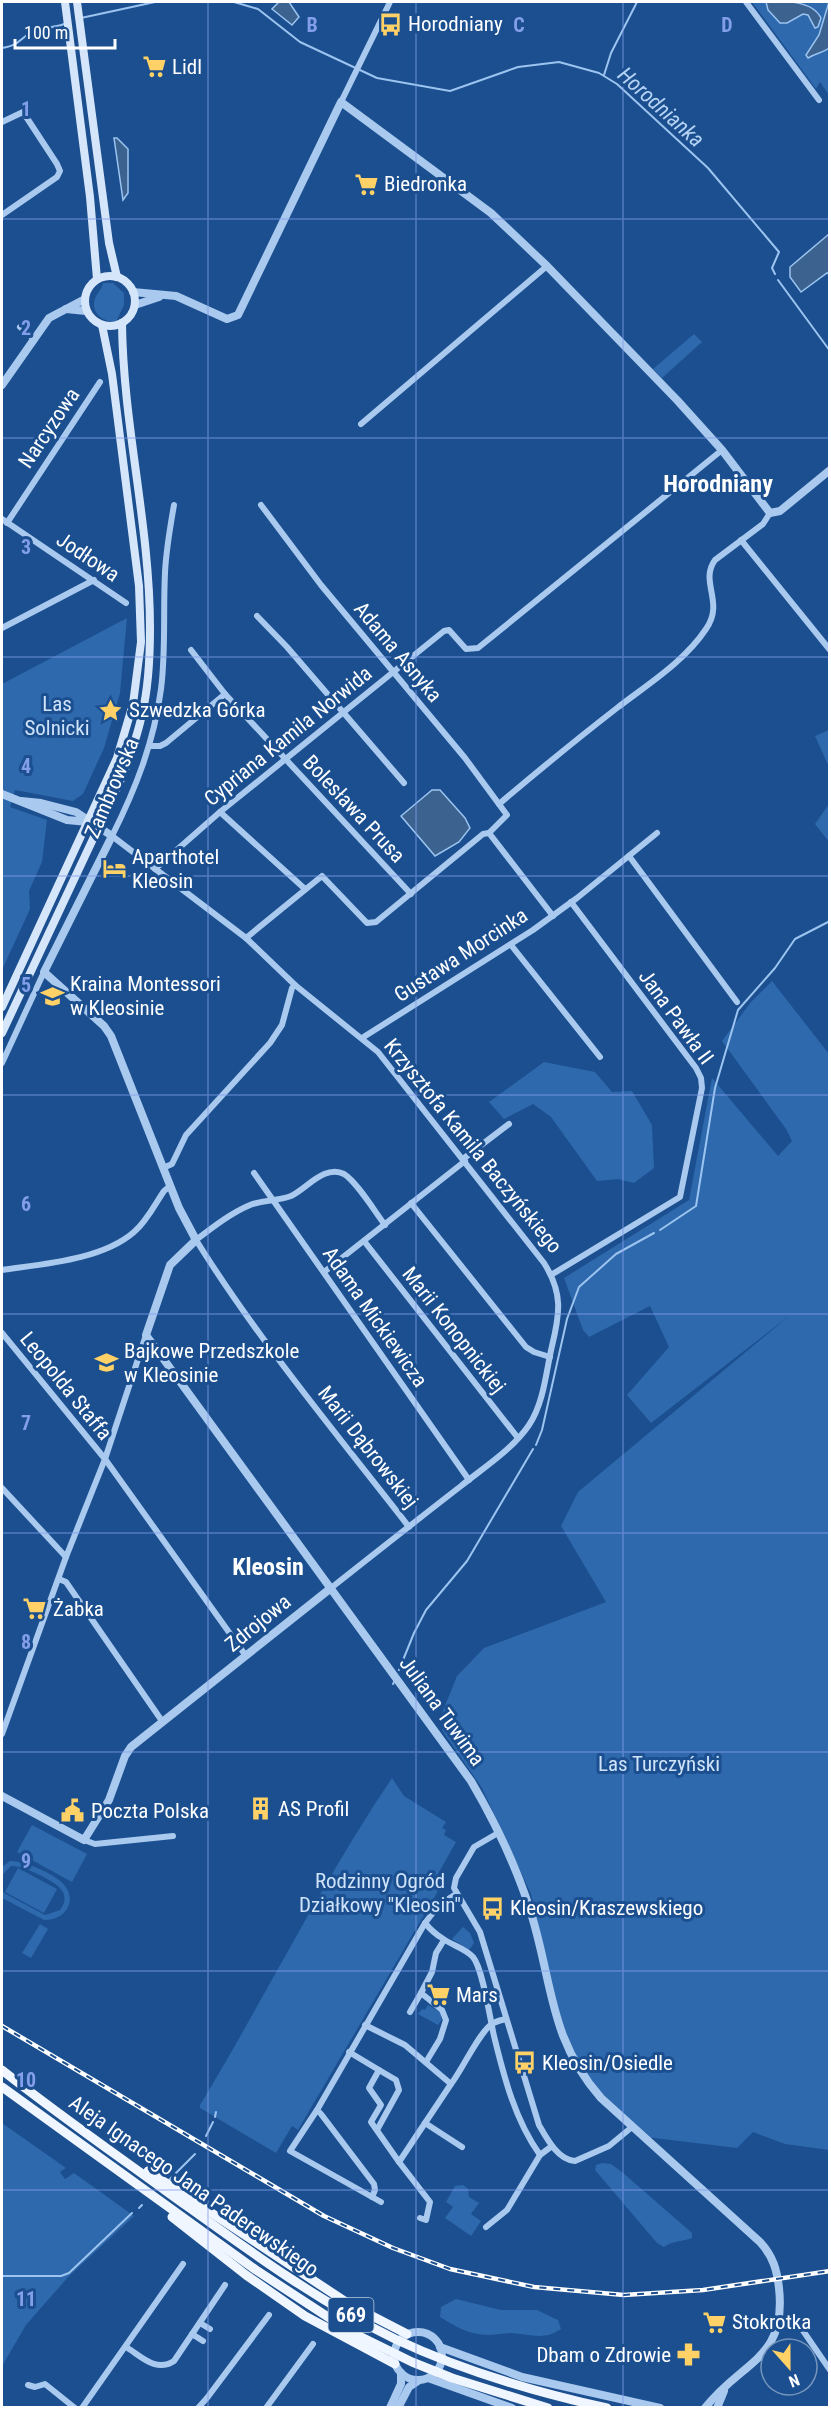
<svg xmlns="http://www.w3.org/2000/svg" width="831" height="2409" viewBox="0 0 831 2409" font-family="'Roboto Condensed',sans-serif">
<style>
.green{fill:#2e69ad}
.water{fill:#3c6290;stroke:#9cc4f0;stroke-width:1.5}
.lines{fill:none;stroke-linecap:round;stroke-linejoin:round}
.stream{stroke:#9cc4f0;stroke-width:2}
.minor{stroke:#a9c9ee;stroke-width:6}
.tertiary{stroke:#a9c9ee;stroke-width:8}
.secondary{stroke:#d6e6fa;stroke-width:8}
.primary{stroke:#f0f6ff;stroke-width:9}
.rail-casing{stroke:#fff;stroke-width:4.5}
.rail{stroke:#1b4f8f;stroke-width:2;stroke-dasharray:7;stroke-linecap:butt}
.grid{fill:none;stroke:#839eea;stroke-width:1.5;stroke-opacity:0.55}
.labels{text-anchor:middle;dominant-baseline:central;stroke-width:6;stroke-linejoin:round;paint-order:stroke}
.shield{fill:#1b4f8f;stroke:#bbcadd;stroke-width:1.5}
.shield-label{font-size:20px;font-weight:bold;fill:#fff}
.poi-label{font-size:21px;fill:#fff;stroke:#1b4f8f;text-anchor:start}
.street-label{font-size:21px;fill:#fff;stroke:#1b4f8f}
.park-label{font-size:21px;fill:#cfe3fa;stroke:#1b4f8f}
.water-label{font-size:22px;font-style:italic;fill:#b5d3f5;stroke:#1b4f8f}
.quarter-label{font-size:24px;font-weight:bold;fill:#fff;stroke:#1b4f8f}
.grid-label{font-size:20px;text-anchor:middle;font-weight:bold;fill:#839eea;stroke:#1b4f8f;stroke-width:6;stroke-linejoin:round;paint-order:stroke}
</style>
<rect width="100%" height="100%" fill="#1b4f8f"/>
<g class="green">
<path d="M 752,2 L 829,2 L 829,95 L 820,82 L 816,89 Z"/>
<path d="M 103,283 L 113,283 L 124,293 L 124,305 L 116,322 C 101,322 89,311 96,296 C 99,291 102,288 103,283 Z"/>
<path d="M 694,334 L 702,342 L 662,378 L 653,369 Z"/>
<path d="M 127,618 L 120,693 L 104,748 L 83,794 L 73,801 L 15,790 L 10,807 L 47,820 L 42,862 L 29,891 L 30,909 L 2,970 L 2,684 Z"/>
<path d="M 829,730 L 829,767 L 815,736 Z"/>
<path d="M 829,804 L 829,842 L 815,824 Z"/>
<path d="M 772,981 L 829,1054 L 829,2150 L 785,2144 L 753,2132 L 737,2148 L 646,2137 L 606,2099 L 577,2061 L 557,2013 L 531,1894 L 482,1788 L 442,1730 L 442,1713 L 457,1676 L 484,1648 L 606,1602 L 561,1526 L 578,1492 L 789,1316 L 651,1423 L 627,1395 L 669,1347 L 650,1306 L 589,1337 L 583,1330 L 564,1278 L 689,1200 L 712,1078 L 778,1156 L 792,1141 L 786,1129 L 722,1041 L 751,1002 Z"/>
<path d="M 544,1062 L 595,1072 L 612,1092 L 632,1091 L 652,1125 L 654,1168 L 634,1183 L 618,1179 L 597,1181 L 551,1117 L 533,1104 L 504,1119 L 489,1102 Z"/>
<path d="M 392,1778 L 404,1796 L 446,1822 L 442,1828 L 446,1830 L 444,1835 L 456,1842 L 433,1883 L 437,1886 L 438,1891 L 298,2130 L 292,2126 L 276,2153 L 200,2108 L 200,2105 C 265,1998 321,1883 392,1778 Z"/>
<path d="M 32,1825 L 87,1854 L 72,1882 L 17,1852 Z"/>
<path d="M 10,1861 C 23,1860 58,1875 65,1886 C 78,1903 63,1921 44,1920 L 2,1898 L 2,1890 L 4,1893 L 45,1915 L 60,1910 C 64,1905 66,1899 63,1892 C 59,1882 22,1865 11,1866 L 2,1875 L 2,1867 Z"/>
<path d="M 18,1868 L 57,1889 L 44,1913 L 5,1892 Z"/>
<path d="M 40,1924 L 48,1929 L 31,1958 L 22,1953 Z"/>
<path d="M 463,1927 L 470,1933 L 474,1943 L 469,1950 L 452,1939 Z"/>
<path d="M 428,2005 L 440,2012 L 442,2019 L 438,2025 L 418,2014 L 422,2009 L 425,2010 Z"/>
<path d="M 2,2123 L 66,2168 L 60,2172 L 65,2179 L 74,2173 L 134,2216 L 69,2276 L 26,2325 L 2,2366 Z"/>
<path d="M 602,2163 L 611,2164 L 622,2172 L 692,2233 L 692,2238 C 682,2242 674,2240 664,2247 L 657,2243 L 595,2170 L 596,2165 Z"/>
<path d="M 463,2185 L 468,2189 L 469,2197 L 479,2203 L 471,2214 L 481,2221 L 471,2236 L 445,2218 L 453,2207 L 446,2202 L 455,2186 Z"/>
<path d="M 456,2299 L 501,2310 L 537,2310 L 558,2320 L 561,2329 C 544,2341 530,2334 511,2333 C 504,2333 496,2335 488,2335 C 470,2335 454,2326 440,2317 L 441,2307 Z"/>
</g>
<g class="water">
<path d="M 279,2 L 289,2 L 299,17 L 292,25 L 272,9 Z"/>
<path d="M 766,2 C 784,1 812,0 821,18 L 818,27 L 815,28 L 808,15 L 803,14 L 787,23 L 780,23 L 768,10 Z"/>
<path d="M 829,2 L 829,48 C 823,53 816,53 808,58 L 806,55 L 819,35 Z"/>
<path d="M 114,138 L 117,138 L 128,149 L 128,193 L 123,200 Z"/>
<path d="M 829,234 L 829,274 L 827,273 L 801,292 L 790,277 L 790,267 Z"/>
<path d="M 432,790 L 440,790 L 465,818 L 470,828 L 459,842 L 435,856 L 401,816 Z"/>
</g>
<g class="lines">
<g class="stream">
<path d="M 234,2 L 258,9 L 300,42 L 377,78 L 450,91 L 518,67 L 559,62 L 599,73 L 617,84 L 708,168 L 779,252 L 772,268 L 775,274"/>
<path d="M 81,18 L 155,2"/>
<path d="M 2,48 C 19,45 18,41 31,32 C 40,27 55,28 64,24"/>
<path d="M 604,75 L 611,53 L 637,2"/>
<path d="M 778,280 L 830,351"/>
<path d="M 660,1230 L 696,1206 L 715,1088 L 738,1010 L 775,968 L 795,939 L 830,921"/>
<path d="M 536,1445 L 542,1430 L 567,1319 L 579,1287 L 616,1254 L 654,1233"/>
<path d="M 399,1670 L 414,1633 L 426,1610 L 467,1561 L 533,1449"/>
<path d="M 393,1684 L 394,1682"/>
<path d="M 215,2117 L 216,2112"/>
<path d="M 206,2136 L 213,2122"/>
<path d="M 169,2180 L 195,2154"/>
<path d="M 139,2208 L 142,2205"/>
<path d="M 2,2276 L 61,2276 L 69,2273 L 132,2213"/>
</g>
<g class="minor">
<path d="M 746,2 L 819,100"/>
<path d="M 341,102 L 390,2"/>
<path d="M 2,122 L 23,112 L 57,164 L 60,171 L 57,177 L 2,215"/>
<path d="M 20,327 L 33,338"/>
<path d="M 361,424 L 547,266"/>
<path d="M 174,505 C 170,528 166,550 165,573 C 163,612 166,651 161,689 C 154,742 136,788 112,836 L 246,938 L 295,985 L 378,1052 L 544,1263 C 563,1293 560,1313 552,1346 C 546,1371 544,1403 529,1425 C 513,1449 483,1468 461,1486 C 417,1520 374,1554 331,1588"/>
<path d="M 2,519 L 126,603"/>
<path d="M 7,523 L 100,382"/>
<path d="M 741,540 L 830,650"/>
<path d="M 257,616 L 287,647 L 404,783"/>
<path d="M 2,628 L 94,580"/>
<path d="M 191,650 L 225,694 L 411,894"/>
<path d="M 151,746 L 160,746 L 166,743 L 225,694"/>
<path d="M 499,804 C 538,771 577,739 617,708 C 648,684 684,662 706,629 C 725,602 699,582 715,560 L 763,524 L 770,513"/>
<path d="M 220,812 L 305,889"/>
<path d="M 489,833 L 553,916"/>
<path d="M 629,856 L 737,1002"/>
<path d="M 155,869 L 220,812 L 444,631 L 449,630 L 466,649 L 478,648 L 722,450"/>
<path d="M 246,938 L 322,876 L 367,923 L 376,922 L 483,834 L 489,833 L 507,815 L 465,758 L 321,585 L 261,505"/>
<path d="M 511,945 L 600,1057"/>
<path d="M 362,1038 L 533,930 L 577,898 L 657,833"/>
<path d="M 2,1063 L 44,972"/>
<path d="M 463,1159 L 509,1124"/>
<path d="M 163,1168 L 172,1164 L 186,1135 L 270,1043 L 282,1025 L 292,988 L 295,985"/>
<path d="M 254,1173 L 469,1480"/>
<path d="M 411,1203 L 526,1347 L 534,1352 L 550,1357"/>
<path d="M 385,1225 C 375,1212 357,1182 344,1174 C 325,1164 306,1189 291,1196 C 278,1201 263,1200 250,1205 C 231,1213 213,1227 196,1240 C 259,1341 336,1433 409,1527"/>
<path d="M 364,1241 L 518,1438"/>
<path d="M 2,1270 C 43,1264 102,1260 134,1232 C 147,1221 155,1204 164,1191 L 170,1186"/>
<path d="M 324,1272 L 465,1161"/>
<path d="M 551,1275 L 680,1197 L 702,1088 L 701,1078 L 696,1068 L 571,902"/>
<path d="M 2,1333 L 105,1459 L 246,1656"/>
<path d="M 2,1488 L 66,1557"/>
<path d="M 59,1579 L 66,1582 L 162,1721"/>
<path d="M 2,1734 L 66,1557 L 105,1459 L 146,1335"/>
<path d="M 498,1833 L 474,1847 L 456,1878 L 454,1888 L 480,1932 L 539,2125 C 547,2139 558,2160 575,2161 L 609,2146 L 632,2127"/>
<path d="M 84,1840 L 95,1844 L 173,1836"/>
<path d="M 425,1923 C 430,1929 435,1934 442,1938 C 451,1945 465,1948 473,1957 C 483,1969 490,2019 494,2036 C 504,2077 515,2120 540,2155 L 552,2146"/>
<path d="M 410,2012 L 421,1993"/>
<path d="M 365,2025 L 405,2045 L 451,2084 L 399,2162 L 430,2202 L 426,2220 L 420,2218"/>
<path d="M 349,2052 L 379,2070 L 369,2088 L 381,2105 L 371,2122 L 399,2162"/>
<path d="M 426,2062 L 440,2039 L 446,2020 L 442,2010 L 421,1993 L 432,1972 L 436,1953 L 444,1940"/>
<path d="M 451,2084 C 462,2070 480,2031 492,2024 C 496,2021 502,2020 506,2019"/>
<path d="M 317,2110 L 321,2114 L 374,2184 L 375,2190 L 372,2197"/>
<path d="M 425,2123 L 462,2147"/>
<path d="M 377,2130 L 399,2090 L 396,2080 L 379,2070"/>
<path d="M 381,2202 L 290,2151 L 317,2110 L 425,1923 L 439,1905 L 456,1894"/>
<path d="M 486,2227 L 507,2210 L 540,2155"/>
<path d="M 780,2320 L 795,2319 L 830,2370"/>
<path d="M 200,2323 L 210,2329"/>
<path d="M 192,2334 L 203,2341"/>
<path d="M 126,2347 C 141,2356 156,2373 174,2361 L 225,2285"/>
<path d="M 28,2385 L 35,2387 L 45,2384 L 75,2408"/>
<path d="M 82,2408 L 183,2264"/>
<path d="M 198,2408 L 207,2398 L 269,2315"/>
<path d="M 266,2408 L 313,2344"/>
</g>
<g class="tertiary">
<path d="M 133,292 L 176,296 L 227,319 L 238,315 L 341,102 L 491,213 L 547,266 L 677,400 L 722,450 L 770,513 L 780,511 L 830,470"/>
<path d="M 135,305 L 159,297"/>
<path d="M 66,309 L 86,311"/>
<path d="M 2,385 L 49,318 L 85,299"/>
<path d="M 2,794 L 67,820 L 88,822"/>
<path d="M 21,801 L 41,803 L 76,812 L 112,836 L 44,972 L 104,1026 L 111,1036 L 179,1208 L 196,1240 L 170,1265 L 146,1335 L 471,1781 C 495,1822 517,1868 531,1913 C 553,1984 549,2039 601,2098 L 760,2242 C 773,2256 777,2270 779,2288 C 787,2360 741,2361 705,2408"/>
<path d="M 2,1796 L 84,1840 L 109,1800 L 125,1756 L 131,1747 L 331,1588"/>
<circle cx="418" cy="2356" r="24"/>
<path d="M 440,2347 L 522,2377 L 660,2408"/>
<path d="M 428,2378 L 512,2408"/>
<path d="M 390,2408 L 401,2384 L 401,2373"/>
<path d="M 398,2408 L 409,2387 L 418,2381"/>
<path d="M 717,2408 L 724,2391"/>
</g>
<g class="secondary">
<path d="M 65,2 L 90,197 L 97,279"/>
<path d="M 77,2 L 109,243 L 117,277"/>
<circle cx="110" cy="301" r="25"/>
<path d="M 2,1007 L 117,758 L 133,704 L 141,642 L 139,586 L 112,374 L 102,325"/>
<path d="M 2,1033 L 123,775 C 130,755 138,735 142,714 C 149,686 150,656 150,628 C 150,525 123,425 122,323"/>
</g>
<g class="primary">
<path d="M 2,2070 C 55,2112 111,2151 166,2191 C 240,2244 313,2299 395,2339 C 463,2371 534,2392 607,2408"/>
<path d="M 2,2087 L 256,2270 L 351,2332 L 412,2362 L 452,2378 L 548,2408"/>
<path d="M 148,2171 L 349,2304 L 407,2334"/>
<path d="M 172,2217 L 246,2275 L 305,2316 L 395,2364"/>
</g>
<defs>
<path id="rail" d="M 2,2026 L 324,2216 L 393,2248 L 450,2269 L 534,2287 L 624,2295 L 703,2290 L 830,2271"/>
</defs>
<use href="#rail" class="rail-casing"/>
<use href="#rail" class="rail"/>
</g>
<path class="grid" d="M 208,2 L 208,2408M 416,2 L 416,2408M 623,2 L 623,2408M 2,219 L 830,219M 2,438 L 830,438M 2,657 L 830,657M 2,876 L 830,876M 2,1095 L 830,1095M 2,1314 L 830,1314M 2,1533 L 830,1533M 2,1752 L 830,1752M 2,1971 L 830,1971M 2,2190 L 830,2190"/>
<defs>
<symbol id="bus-bare" viewBox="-9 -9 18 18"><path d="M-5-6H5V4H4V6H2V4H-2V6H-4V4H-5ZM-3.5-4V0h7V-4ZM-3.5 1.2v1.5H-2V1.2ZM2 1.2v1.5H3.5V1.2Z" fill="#ffd166" stroke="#1b4f8f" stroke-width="2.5" paint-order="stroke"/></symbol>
<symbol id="supermarket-bare" viewBox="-9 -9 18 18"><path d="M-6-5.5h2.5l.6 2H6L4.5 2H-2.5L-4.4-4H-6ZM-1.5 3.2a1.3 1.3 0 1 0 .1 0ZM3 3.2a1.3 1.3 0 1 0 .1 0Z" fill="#ffd166" stroke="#1b4f8f" stroke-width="2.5" paint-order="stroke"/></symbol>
<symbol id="sight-bare" viewBox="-9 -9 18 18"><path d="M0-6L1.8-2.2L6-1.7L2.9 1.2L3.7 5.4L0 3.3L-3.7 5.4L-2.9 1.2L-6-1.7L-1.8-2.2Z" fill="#ffd166" stroke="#1b4f8f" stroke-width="2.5" paint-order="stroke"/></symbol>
<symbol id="hotel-bare" viewBox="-9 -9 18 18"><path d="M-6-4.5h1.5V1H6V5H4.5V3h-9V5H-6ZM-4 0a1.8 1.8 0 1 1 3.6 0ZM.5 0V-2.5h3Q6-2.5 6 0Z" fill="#ffd166" stroke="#1b4f8f" stroke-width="2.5" paint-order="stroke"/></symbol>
<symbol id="school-bare" viewBox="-9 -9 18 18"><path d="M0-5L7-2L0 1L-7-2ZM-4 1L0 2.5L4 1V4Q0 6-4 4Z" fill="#ffd166" stroke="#1b4f8f" stroke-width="2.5" paint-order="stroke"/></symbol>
<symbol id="building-bare" viewBox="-9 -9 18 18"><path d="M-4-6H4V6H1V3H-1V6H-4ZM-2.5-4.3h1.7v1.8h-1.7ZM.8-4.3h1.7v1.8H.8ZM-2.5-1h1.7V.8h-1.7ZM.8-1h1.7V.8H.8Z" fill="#ffd166" stroke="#1b4f8f" stroke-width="2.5" paint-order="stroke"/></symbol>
<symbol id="civic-bare" viewBox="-9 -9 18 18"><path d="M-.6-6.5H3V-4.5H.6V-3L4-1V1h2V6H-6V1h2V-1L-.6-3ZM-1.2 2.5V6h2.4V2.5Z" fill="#ffd166" stroke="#1b4f8f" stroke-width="2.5" paint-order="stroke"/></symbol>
<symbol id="pharmacy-bare" viewBox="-9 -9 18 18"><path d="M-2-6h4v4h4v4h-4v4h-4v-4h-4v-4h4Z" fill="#ffd166" stroke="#1b4f8f" stroke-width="2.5" paint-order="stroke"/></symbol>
</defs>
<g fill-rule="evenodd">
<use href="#bus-bare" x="374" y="8" width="33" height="33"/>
<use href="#supermarket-bare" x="138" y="50" width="33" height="33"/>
<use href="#supermarket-bare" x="350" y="168" width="33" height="33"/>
<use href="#sight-bare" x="94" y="694" width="33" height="33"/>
<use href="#hotel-bare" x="98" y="852" width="33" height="33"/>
<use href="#school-bare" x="36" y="980" width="33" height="33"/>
<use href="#school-bare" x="90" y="1346" width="33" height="33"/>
<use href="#supermarket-bare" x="18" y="1592" width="33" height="33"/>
<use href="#building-bare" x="244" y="1792" width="33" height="33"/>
<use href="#civic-bare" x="56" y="1794" width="33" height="33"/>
<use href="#bus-bare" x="476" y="1892" width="33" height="33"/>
<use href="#supermarket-bare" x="422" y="1978" width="33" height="33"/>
<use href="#bus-bare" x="508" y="2046" width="33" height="33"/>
<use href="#supermarket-bare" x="698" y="2306" width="33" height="33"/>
<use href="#pharmacy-bare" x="672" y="2338" width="33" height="33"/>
</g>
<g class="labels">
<rect class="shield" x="328.5" y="2298" width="45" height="34" rx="4.5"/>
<g class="shield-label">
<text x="351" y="2315">669</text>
</g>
<g class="poi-label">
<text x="408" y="24">Horodniany</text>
<text x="172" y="67">Lidl</text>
<text x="384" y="184">Biedronka</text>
<text x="129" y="710">Szwedzka Górka</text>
<text x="132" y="857">Aparthotel<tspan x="132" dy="24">Kleosin</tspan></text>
<text x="70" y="984">Kraina Montessori<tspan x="70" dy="24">w Kleosinie</tspan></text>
<text x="124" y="1351">Bajkowe Przedszkole<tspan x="124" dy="24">w Kleosinie</tspan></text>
<text x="53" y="1609">Żabka</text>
<text x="278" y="1809">AS Profil</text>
<text x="91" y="1811">Poczta Polska</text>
<text x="510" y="1908">Kleosin/Kraszewskiego</text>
<text x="456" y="1995">Mars</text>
<text x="542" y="2063">Kleosin/Osiedle</text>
<text x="732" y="2322">Stokrotka</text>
<text x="671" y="2355" text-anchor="end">Dbam o Zdrowie</text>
</g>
<g class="street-label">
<text transform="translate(49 428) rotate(-56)">Narcyzowa</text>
<text transform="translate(88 557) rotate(34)">Jodłowa</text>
<text transform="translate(398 652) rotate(50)">Adama Asnyka</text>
<text transform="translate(288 736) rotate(-39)">Cypriana Kamila Norwida</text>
<text transform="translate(112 788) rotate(-67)">Zambrowska</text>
<text transform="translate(354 809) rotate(47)">Bolesława Prusa</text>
<text transform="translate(461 955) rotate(-33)">Gustawa Morcinka</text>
<text transform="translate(676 1017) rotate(54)">Jana Pawła II</text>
<text transform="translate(473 1146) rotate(51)">Krzysztofa Kamila Baczyńskiego</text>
<text transform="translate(375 1317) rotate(55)">Adama Mickiewicza</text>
<text transform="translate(454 1330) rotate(52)">Marii Konopnickiej</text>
<text transform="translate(66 1386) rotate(51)">Leopolda Staffa</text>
<text transform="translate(368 1447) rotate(52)">Marii Dąbrowskiej</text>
<text transform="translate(258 1623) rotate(-39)">Zdrojowa</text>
<text transform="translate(442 1711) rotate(54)">Juliana Tuwima</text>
<text transform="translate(194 2186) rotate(35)">Aleja Ignacego Jana Paderewskiego</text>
</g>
<g class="park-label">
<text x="57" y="704">Las<tspan x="57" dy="24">Solnicki</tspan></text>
<text x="659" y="1764">Las Turczyński</text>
<text x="380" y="1881">Rodzinny Ogród<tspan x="380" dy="24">Działkowy "Kleosin"</tspan></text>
</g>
<g class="water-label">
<text transform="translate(661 107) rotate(42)">Horodnianka</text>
</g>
<g class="quarter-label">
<text x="718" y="484">Horodniany</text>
<text x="268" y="1567">Kleosin</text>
</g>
</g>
<g class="grid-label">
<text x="312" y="32">B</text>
<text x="519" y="32">C</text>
<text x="727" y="32">D</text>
<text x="26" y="116">1</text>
<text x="26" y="335">2</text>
<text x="26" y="554">3</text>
<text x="26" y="773">4</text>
<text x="26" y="992">5</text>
<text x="26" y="1211">6</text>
<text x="26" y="1430">7</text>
<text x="26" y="1649">8</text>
<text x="26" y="1868">9</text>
<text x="26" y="2087">10</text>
<text x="26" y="2306">11</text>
</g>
<rect width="831" height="2409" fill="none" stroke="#ffffff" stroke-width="6"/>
<g transform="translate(789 2367) rotate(159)"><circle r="28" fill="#1b4f8f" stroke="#7695bc" stroke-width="1.5"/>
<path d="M0-4.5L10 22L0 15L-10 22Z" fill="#ffd166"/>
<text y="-9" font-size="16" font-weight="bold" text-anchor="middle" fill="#ffffff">N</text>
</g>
<path d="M15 39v9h100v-9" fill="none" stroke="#ffffff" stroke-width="3"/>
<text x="24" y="39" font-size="18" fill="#ffffff" stroke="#1b4f8f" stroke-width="4.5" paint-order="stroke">100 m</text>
</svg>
